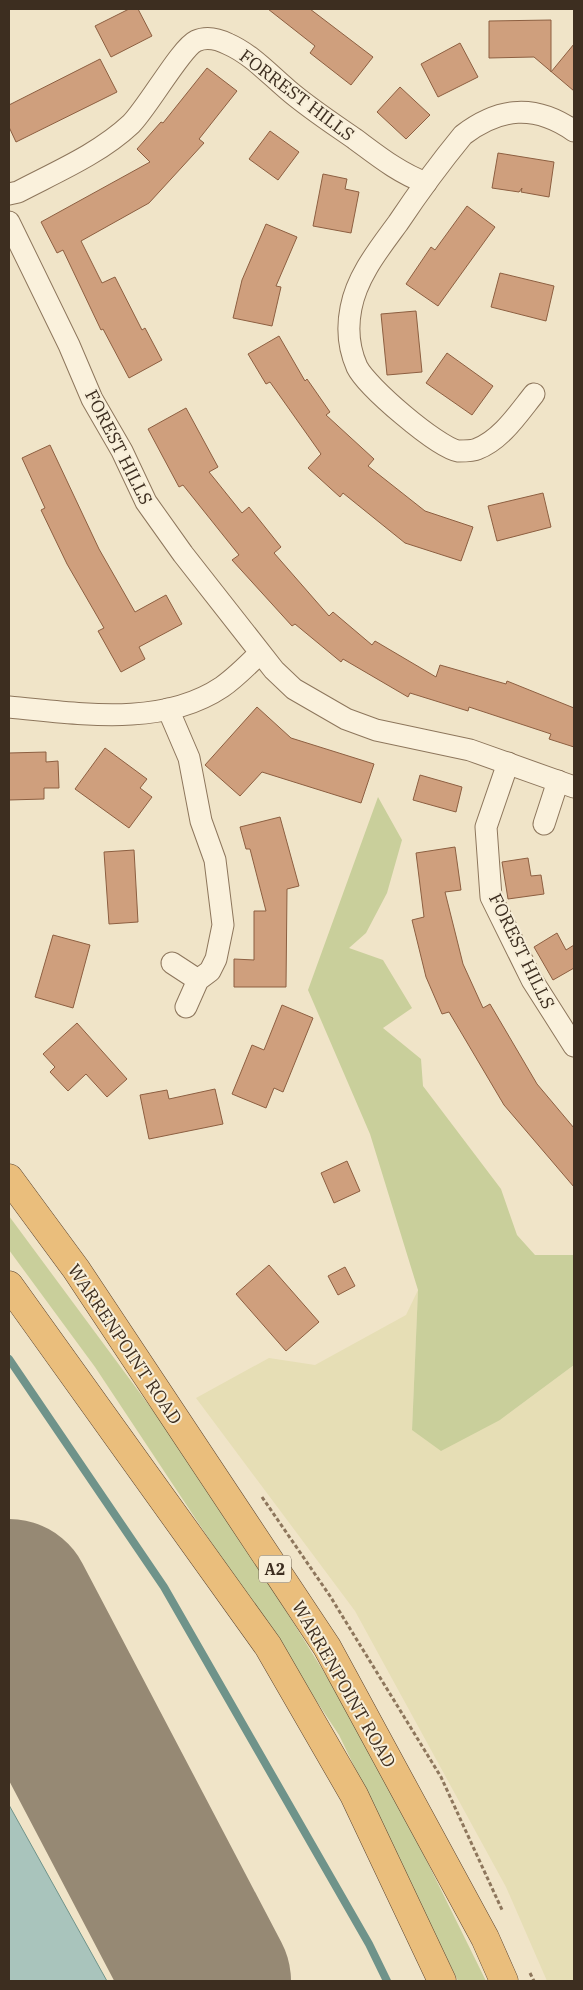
<svg xmlns="http://www.w3.org/2000/svg" width="583" height="1990" viewBox="0 0 583 1990" font-family="'IBM Plex Serif',serif">
<style>
.farmland{fill:#e6deb5}
.green{fill:#c9cf9b}
.water{fill:#a9c4bc;stroke:#6f938a}
.lines{fill:none;stroke-linecap:round;stroke-linejoin:round}
.stream{stroke:#6f938a;stroke-width:8}
.runway{stroke:#968974;stroke-width:166}
.building{fill:#cf9f7d;stroke:#8d5f41}
.minor-casing{stroke:#8d765c;stroke-width:23}
.trunk-casing{stroke:#5b4430;stroke-width:29}
.path{stroke:#8d765c;stroke-width:3;stroke-dasharray:4 2.5;stroke-linecap:butt}
.minor{stroke:#faf1dc;stroke-width:21}
.trunk{stroke:#eabe7c;stroke-width:28}
.labels{text-anchor:middle;dominant-baseline:central;stroke-width:4;stroke-linejoin:round;paint-order:stroke}
.shield{fill:#f7eed8;stroke:#756857;stroke-width:1}
.shield-label{font-size:16px;font-weight:bold;fill:#3d2e20}
.street-label{font-size:18px;fill:#3d2e20;stroke:#f7eed8}
</style>
<rect width="100%" height="100%" fill="#f0e4c8"/>
<path class="farmland" d="M 418,1290 L 412,1430 L 500,1420 L 574,1365 L 574,1981 L 547,1981 L 506,1887 L 355,1611 L 196,1398 L 269,1358 L 315,1365 L 406,1315 Z"/>
<g class="green">
<path d="M 378,797 L 402,840 L 387,893 L 366,933 L 349,948 L 383,960 L 412,1008 L 383,1028 L 421,1059 L 423,1086 L 501,1189 L 517,1235 L 535,1255 L 574,1255 L 574,1365 L 500,1420 L 441,1451 L 412,1430 L 418,1290 L 370,1134 L 308,990 Z"/>
<path d="M 9,1216 L 208,1485 L 371,1748 L 486,1981 L 458,1981 L 339,1735 L 95,1367 L 9,1250 Z"/>
</g>
<path class="water" d="M 9,1805 L 107,1981 L 9,1981 Z"/>
<g class="lines">
<path class="stream" d="M 9,1359 L 164,1587 L 369,1944 L 387,1981"/>
<path class="runway" d="M 9,1602 L 208,1981"/>
</g>
<g class="building">
<path d="M 129,9 L 138,9 L 152,36 L 111,57 L 95,26 Z"/>
<path d="M 268,9 L 310,9 L 373,57 L 351,85 L 310,53 L 315,46 Z"/>
<path d="M 551,20 L 551,72 L 574,44 L 574,91 L 534,57 L 489,58 L 489,21 Z"/>
<path d="M 460,43 L 478,77 L 438,97 L 421,64 Z"/>
<path d="M 100,59 L 117,92 L 16,142 L 9,127 L 9,105 Z"/>
<path d="M 207,68 L 237,91 L 199,139 L 204,143 L 149,203 L 81,241 L 102,283 L 115,277 L 142,330 L 145,328 L 162,360 L 129,378 L 103,329 L 101,330 L 63,250 L 57,253 L 41,222 L 150,162 L 137,149 L 161,122 L 163,123 Z"/>
<path d="M 400,87 L 430,115 L 406,139 L 377,112 Z"/>
<path d="M 270,131 L 299,152 L 278,180 L 249,159 Z"/>
<path d="M 498,153 L 554,162 L 549,197 L 521,192 L 522,188 L 519,192 L 492,188 Z"/>
<path d="M 323,174 L 347,179 L 345,189 L 359,192 L 351,233 L 313,226 Z"/>
<path d="M 467,206 L 495,227 L 438,306 L 406,284 L 431,247 L 435,250 Z"/>
<path d="M 266,224 L 297,237 L 276,286 L 281,287 L 272,326 L 233,318 L 242,280 Z"/>
<path d="M 500,273 L 554,286 L 546,321 L 491,307 Z"/>
<path d="M 416,311 L 422,372 L 387,375 L 381,314 Z"/>
<path d="M 279,336 L 305,381 L 307,379 L 330,412 L 326,415 L 374,459 L 368,466 L 425,511 L 473,527 L 461,561 L 405,543 L 343,493 L 340,497 L 308,468 L 321,454 L 270,382 L 266,384 L 248,354 Z"/>
<path d="M 447,353 L 493,386 L 472,415 L 426,383 Z"/>
<path d="M 186,408 L 218,467 L 209,472 L 242,513 L 249,507 L 281,547 L 274,553 L 329,616 L 333,612 L 372,645 L 375,641 L 436,677 L 440,665 L 506,684 L 507,681 L 574,708 L 574,747 L 549,739 L 551,734 L 469,707 L 468,711 L 410,693 L 408,697 L 343,659 L 341,662 L 295,624 L 292,626 L 232,560 L 239,555 L 183,485 L 179,487 L 148,429 Z"/>
<path d="M 50,445 L 99,549 L 135,612 L 166,595 L 182,624 L 139,647 L 145,659 L 121,672 L 98,631 L 104,628 L 67,564 L 41,510 L 45,508 L 22,458 Z"/>
<path d="M 543,493 L 551,527 L 497,541 L 488,506 Z"/>
<path d="M 257,707 L 291,738 L 374,764 L 361,803 L 262,772 L 240,796 L 205,765 Z"/>
<path d="M 105,748 L 147,779 L 140,788 L 152,797 L 129,828 L 75,789 Z"/>
<path d="M 46,752 L 46,762 L 58,761 L 59,788 L 44,788 L 44,799 L 9,800 L 9,753 Z"/>
<path d="M 420,775 L 462,787 L 456,812 L 413,800 Z"/>
<path d="M 280,817 L 299,886 L 287,889 L 286,987 L 234,987 L 234,959 L 254,960 L 254,911 L 266,911 L 250,849 L 246,849 L 240,827 Z"/>
<path d="M 455,847 L 461,890 L 445,892 L 463,964 L 483,1008 L 490,1004 L 537,1084 L 574,1128 L 574,1187 L 504,1105 L 449,1012 L 442,1014 L 426,977 L 412,920 L 424,917 L 416,853 Z"/>
<path d="M 134,850 L 138,922 L 109,924 L 104,852 Z"/>
<path d="M 528,858 L 531,876 L 541,875 L 544,894 L 508,899 L 502,862 Z"/>
<path d="M 557,933 L 566,950 L 574,945 L 574,968 L 553,980 L 534,947 Z"/>
<path d="M 53,935 L 90,945 L 73,1008 L 35,997 Z"/>
<path d="M 282,1005 L 313,1018 L 283,1092 L 274,1088 L 266,1108 L 232,1094 L 252,1045 L 264,1050 Z"/>
<path d="M 77,1023 L 127,1079 L 107,1097 L 86,1074 L 68,1091 L 50,1072 L 55,1067 L 43,1054 Z"/>
<path d="M 215,1089 L 223,1124 L 149,1139 L 140,1095 L 167,1090 L 169,1099 Z"/>
<path d="M 347,1161 L 360,1191 L 334,1203 L 321,1173 Z"/>
<path d="M 269,1265 L 319,1322 L 286,1351 L 236,1294 Z"/>
<path d="M 345,1267 L 355,1286 L 338,1295 L 328,1276 Z"/>
</g>
<g class="lines">
<defs>
<g id="minor">
<path d="M 9,194 L 18,192 C 56,172 99,154 131,124 C 148,107 181,48 196,41 C 207,36 218,39 228,44 C 251,54 269,74 288,90 C 309,108 332,123 355,139 C 378,156 399,173 426,183"/>
<path d="M 9,222 L 69,345 L 92,399 L 122,451 L 146,502 L 183,554 L 274,670 L 294,689 L 346,719 L 376,730 L 470,750 L 574,787"/>
<path d="M 534,394 C 518,414 501,440 477,449 C 473,451 463,451 458,451 C 437,447 367,387 357,367 C 349,349 347,328 351,308 C 357,276 379,249 398,223 C 418,193 440,163 463,135 C 500,107 535,104 574,131"/>
<path d="M 9,707 C 77,713 161,728 222,687 C 235,678 247,666 259,654"/>
<path d="M 168,709 L 189,758 L 201,821 L 215,860 L 223,925 L 216,959 L 210,971 L 198,980 L 186,1007"/>
<path d="M 508,763 L 486,827 L 491,897 L 532,980 L 574,1046"/>
<path d="M 544,824 L 558,781"/>
<path d="M 172,963 L 198,980"/>
</g>
<g id="trunk">
<path d="M 9,1178 L 76,1269 L 327,1647 L 485,1938 L 504,1981"/>
<path d="M 9,1285 L 268,1646 L 354,1795 L 442,1981"/>
</g>
</defs>
<use href="#minor" class="minor-casing"/>
<use href="#trunk" class="trunk-casing"/>
<g class="path">
<path d="M 262,1497 L 330,1596 L 441,1777 L 503,1912"/>
<path d="M 530,1973 L 534,1981"/>
</g>
<use href="#minor" class="minor"/>
<use href="#trunk" class="trunk"/>
</g>
<g class="labels">
<rect class="shield" x="259" y="1555.5" width="32" height="27" rx="4"/>
<g class="shield-label">
<text x="275" y="1569">A2</text>
</g>
<g class="street-label">
<text transform="translate(297 95) rotate(37)">FORREST HILLS</text>
<text transform="translate(119 447) rotate(63)">FOREST HILLS</text>
<text transform="translate(522 951) rotate(64)">FOREST HILLS</text>
<text transform="translate(125 1344) rotate(56)">WARRENPOINT ROAD</text>
<text transform="translate(344 1684) rotate(60)">WARRENPOINT ROAD</text>
</g>
</g>
<rect width="583" height="1990" fill="none" stroke="#3d2e20" stroke-width="20"/>
</svg>
